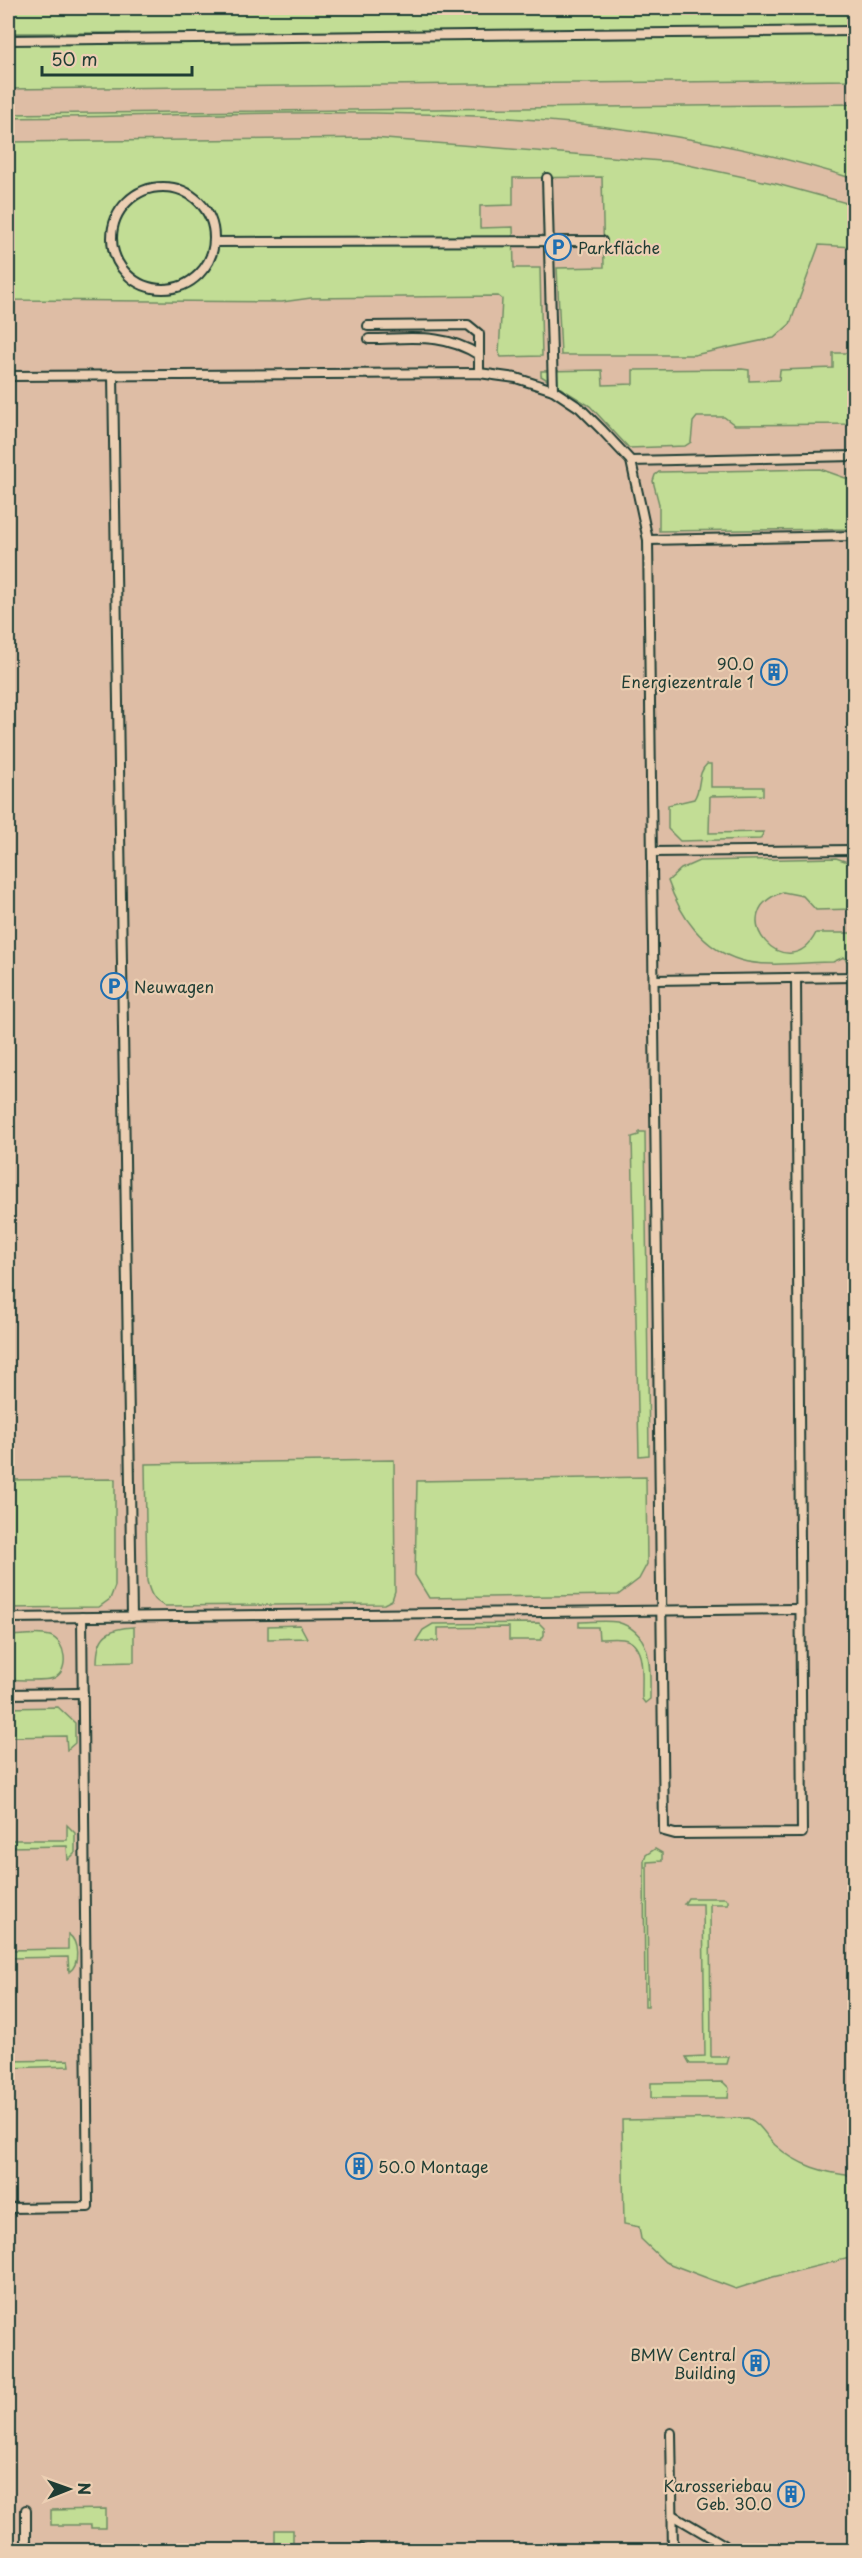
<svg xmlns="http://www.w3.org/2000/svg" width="862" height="2558" viewBox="0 0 862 2558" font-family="'Playpen Sans',sans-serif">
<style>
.built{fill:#debda5}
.green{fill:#c2dd95;stroke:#708d64;stroke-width:1.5}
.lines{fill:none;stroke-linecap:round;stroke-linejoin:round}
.service-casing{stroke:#1f3d34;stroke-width:12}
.service{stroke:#eccfb3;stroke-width:8}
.labels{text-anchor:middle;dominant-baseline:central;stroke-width:4.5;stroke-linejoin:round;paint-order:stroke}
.poi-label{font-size:16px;fill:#1f3d34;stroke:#eccfb3;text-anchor:start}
</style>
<rect width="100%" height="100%" fill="#eeccb1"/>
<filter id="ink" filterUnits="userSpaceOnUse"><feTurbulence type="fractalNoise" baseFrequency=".0167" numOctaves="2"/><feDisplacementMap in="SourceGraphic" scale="12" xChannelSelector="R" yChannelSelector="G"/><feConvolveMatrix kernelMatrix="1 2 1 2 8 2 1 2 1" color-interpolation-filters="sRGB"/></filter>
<g filter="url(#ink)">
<path class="built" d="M 854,25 L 854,2550 L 8,2550 L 8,33 Z"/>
<g class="green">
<path d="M 8,8 L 854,8 L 854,80 L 8,89 L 8,34 L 130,33 L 8,33 Z"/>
<path d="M 854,104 L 854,179 C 581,91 290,115 8,118 L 8,114 Z"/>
<path d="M 373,138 L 674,162 L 777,184 L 854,205 L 854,247 L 819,245 L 790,324 L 774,338 L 694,355 L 561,355 L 557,268 L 604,267 L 602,177 L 513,178 L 513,205 L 480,206 L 480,228 L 513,227 L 514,268 L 540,268 L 542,356 L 501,357 L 499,353 L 502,299 L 498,296 L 311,298 L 282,302 L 8,300 L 8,142 Z"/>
<path d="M 833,353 L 854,353 L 854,424 L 735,425 L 724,417 L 697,417 L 693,422 L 691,442 L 685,446 L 629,448 L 590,406 L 541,376 L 541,371 L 602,370 L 603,385 L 633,384 L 633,370 L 742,369 L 749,370 L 749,381 L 779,380 L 780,370 L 833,368 Z"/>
<path d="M 820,469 L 854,481 L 854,529 L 659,531 L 659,504 L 653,481 L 655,475 L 659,472 Z"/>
<path d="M 707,764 L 711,764 L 711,787 L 763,787 L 763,795 L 710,796 L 709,833 L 764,832 L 760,839 L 680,841 L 668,829 L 668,805 L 694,799 C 702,788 696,774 707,764 Z"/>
<path d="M 836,858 L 848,862 L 854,872 L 854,909 L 816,910 L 803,896 L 783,892 C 720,913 788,989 816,933 L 854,933 L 853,951 L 847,961 L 844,957 L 833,962 C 805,962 766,968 740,960 C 703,949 680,916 668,881 L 681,869 L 699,861 Z"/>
<path d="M 639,1132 L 645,1132 L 649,1455 L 639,1456 L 632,1137 L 639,1135 Z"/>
<path d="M 394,1460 L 395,1591 L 392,1600 L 384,1604 L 165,1606 C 153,1601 150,1593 147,1581 L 145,1464 Z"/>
<path d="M 646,1477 L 647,1564 L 639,1579 L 618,1595 L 429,1598 L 415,1575 L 417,1481 Z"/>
<path d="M 115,1479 L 115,1586 L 110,1599 L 99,1607 L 8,1608 L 8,1480 Z"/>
<path d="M 579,1622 C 591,1622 605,1620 617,1622 C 654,1632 650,1669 650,1699 L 645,1703 L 642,1699 C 641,1681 648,1643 623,1639 C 616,1638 607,1639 599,1639 L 598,1627 L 579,1627 Z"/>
<path d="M 539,1623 L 544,1628 L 544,1635 L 541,1640 L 509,1640 L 509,1627 L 438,1628 L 438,1641 L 416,1641 L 423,1630 L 433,1624 Z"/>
<path d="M 300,1625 L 307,1638 L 268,1639 L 268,1626 Z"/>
<path d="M 134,1627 L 134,1662 L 97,1663 C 97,1635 108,1628 134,1627 Z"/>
<path d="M 8,1636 C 20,1636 38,1632 50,1636 C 66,1641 70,1671 54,1678 C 46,1681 17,1680 8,1679 Z"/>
<path d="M 58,1707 L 75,1723 L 75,1743 L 67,1750 L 66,1736 L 8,1737 L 8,1708 Z"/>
<path d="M 67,1825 L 75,1833 L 75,1853 L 68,1860 L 67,1846 L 8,1847 L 8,1840 L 67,1840 Z"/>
<path d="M 655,1849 L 662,1853 L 662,1861 L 647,1862 L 648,2006 L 645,2006 L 644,1861 L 646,1855 Z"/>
<path d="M 688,1898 L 725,1898 L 728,1900 L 728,1904 L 710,1904 L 711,2057 L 729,2057 L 727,2064 L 690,2064 L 686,2057 L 705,2056 L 703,1904 L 684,1904 Z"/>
<path d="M 68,1934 C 79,1941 80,1965 69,1972 L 68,1957 L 8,1958 L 8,1950 L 68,1949 Z"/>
<path d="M 69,2060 L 70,2066 L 8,2068 L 8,2061 Z"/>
<path d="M 723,2082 L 729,2088 L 728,2098 L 651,2098 L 651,2083 Z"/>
<path d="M 748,2118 C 760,2123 766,2136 775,2145 C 798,2166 825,2173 854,2176 L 854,2257 L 773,2277 L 736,2289 L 665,2262 L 641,2239 L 639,2227 L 624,2224 L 622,2120 Z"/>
<path d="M 106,2509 L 106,2528 L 91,2528 L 91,2525 L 51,2525 L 51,2510 Z"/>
<rect x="275" y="2530" width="18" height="20"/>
</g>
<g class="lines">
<defs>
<g id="service">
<path d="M 8,40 L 854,31"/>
<path d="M 547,178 L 553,390"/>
<circle cx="163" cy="238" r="51"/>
<path d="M 214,242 L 602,241"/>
<path d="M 368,326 L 468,325 L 479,334 L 479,373"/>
<path d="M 369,339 C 411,339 442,332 479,355"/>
<path d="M 113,375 L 132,1617"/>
<path d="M 8,376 L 479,373 L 516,378 L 553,390 L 580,408 L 602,430 L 631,461 L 648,540 L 664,1831 L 675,1834 L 802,1833 L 796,978"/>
<path d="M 631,461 L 854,456"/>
<path d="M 648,540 L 854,536"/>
<path d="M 652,852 L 854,850"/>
<path d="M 654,980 L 854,977"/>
<path d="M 8,1618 L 799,1609"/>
<path d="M 8,1694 L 83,1693"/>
<path d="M 8,2208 L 88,2207 L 82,1617"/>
<path d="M 671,2433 L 673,2550"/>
<path d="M 26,2510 L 26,2550"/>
<path d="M 673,2515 L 724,2545"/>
<path d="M 361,2549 L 361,2550"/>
</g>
</defs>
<use href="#service" class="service-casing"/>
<use href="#service" class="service"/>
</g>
</g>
<defs>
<symbol id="parking-ring" viewBox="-11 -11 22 22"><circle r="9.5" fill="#eccfb3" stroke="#1f6fb2" stroke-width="1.5"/><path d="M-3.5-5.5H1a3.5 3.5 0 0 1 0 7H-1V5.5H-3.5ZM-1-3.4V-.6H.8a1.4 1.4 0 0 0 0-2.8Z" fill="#1f6fb2"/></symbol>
<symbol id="building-ring" viewBox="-11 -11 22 22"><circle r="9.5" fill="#eccfb3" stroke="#1f6fb2" stroke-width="1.5"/><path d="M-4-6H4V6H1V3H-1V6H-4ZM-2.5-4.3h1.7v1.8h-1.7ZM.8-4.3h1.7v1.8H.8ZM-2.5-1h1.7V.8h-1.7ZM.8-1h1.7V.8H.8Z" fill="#1f6fb2"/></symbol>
</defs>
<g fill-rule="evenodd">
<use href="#parking-ring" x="543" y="232" width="30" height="30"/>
<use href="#building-ring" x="759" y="657" width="30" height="30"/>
<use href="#parking-ring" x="99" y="971" width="30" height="30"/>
<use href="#building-ring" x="344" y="2151" width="30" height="30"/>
<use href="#building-ring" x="741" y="2348" width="30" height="30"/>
<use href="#building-ring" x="776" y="2479" width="30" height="30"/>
</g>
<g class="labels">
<g class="poi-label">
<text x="578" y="247">Parkfläche</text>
<text x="754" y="663" text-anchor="end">90.0<tspan x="754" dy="18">Energiezentrale 1</tspan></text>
<text x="134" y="986">Neuwagen</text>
<text x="378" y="2166">50.0 Montage</text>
<text x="736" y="2354" text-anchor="end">BMW Central<tspan x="736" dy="18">Building</tspan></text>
<text x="772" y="2485" text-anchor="end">Karosseriebau<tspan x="772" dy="18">Geb. 30.0</tspan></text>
</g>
</g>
<rect width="862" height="2558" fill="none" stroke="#eccfb3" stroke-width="30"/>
<rect x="15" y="15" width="832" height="2528" fill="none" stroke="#1f3d34" stroke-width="2" filter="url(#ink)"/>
<g transform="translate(69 2489) rotate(89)" stroke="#eccfb3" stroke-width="4.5" paint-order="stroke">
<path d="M0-4.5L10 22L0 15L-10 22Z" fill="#1f3d34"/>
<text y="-9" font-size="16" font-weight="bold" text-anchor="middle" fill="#1f3d34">N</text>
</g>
<path d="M42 66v9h150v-9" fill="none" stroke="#1f3d34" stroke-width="3"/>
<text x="51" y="66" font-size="18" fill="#1f3d34" stroke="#eccfb3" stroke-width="4.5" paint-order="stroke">50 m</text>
</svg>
